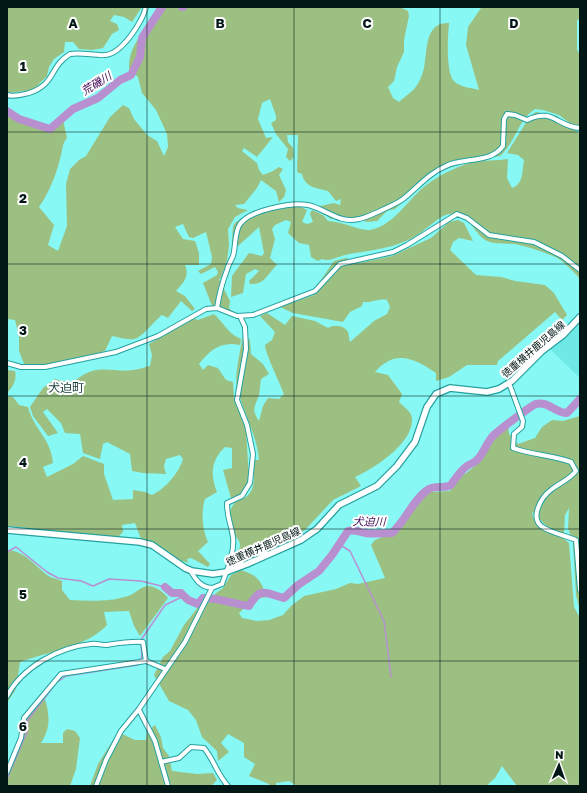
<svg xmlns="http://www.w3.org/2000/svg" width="587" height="793" viewBox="0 0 587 793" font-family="'Golos Text','Noto Sans JP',sans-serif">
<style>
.built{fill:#6fe9e5}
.green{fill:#9cc082}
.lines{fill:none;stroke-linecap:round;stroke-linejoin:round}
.stream{stroke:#b890cf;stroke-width:1.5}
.river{stroke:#b890cf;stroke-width:8}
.minor-casing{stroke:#24a19e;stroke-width:6}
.secondary-casing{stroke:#24a19e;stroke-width:8}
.minor{stroke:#fff;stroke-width:4}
.secondary{stroke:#fff;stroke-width:5.5}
.grid{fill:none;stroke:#001716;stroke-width:1;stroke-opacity:0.55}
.labels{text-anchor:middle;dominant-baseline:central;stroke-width:4;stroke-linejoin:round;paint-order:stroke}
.street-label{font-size:10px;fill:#001716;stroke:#fff}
.water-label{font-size:11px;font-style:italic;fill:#420d59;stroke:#fff}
.quarter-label{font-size:12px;fill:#1d4140;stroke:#fff}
.grid-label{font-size:13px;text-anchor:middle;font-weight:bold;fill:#001716;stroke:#fff;stroke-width:4;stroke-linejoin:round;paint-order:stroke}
</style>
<rect width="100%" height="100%" fill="#88f8f4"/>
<path class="built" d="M 580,324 L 580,378 L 550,349 Z"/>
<g class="green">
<path d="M 7,7 L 142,7 L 132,22 L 124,17 L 114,15 L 110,21 L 117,24 L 119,30 L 112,34 L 103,48 L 92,50 L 79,49 L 73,42 L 65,42 L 64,52 L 54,59 L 49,67 L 47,76 L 33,90 L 7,93 Z"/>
<path d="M 160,7 L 400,7 L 408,11 L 409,16 L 404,40 L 404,52 L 397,67 L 394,81 L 388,87 L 393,98 L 399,102 C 410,92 416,91 422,75 C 429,58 421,22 449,23 C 448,35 445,74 455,82 C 460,87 472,88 479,90 L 466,45 L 468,27 L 481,8 L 580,7 L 580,19 L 577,20 L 577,49 L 580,56 L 580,131 L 559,115 L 543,110 L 535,109 C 518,120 515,143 500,156 L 471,161 L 446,169 L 420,182 L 399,199 L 401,204 L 395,209 L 387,211 L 377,221 L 367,222 L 352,217 L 339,217 L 331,219 L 319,211 L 316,207 L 334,203 L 340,205 L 341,199 L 336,201 L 328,191 C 317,188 305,188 302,174 L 297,172 L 298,135 L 287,135 L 288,142 L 293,148 L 294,157 L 290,161 L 286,157 L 288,149 L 276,134 L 271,123 L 276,120 L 276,116 L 270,99 L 262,103 L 258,119 L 266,138 L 273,137 L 257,157 L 244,148 L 242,151 L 257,163 L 259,170 L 263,175 L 273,171 L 279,167 L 283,169 L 279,175 L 286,190 L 284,197 L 279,202 L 276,191 L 261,180 L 257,188 L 244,204 L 235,205 L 238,208 L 248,210 L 235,217 L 228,229 L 229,245 L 227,261 L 221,278 L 219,279 L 230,301 L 229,308 L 232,311 L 229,315 L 212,306 L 203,283 L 217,275 L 218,272 L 215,267 L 201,274 L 198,271 L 211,264 L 212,257 L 206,232 L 193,238 L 189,237 L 183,224 L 175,227 L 183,239 L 195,241 L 199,253 L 199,265 L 185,265 C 190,277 183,283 176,291 L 185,296 L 195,309 L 192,311 L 181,301 L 168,318 L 162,315 C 155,320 142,338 134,339 C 127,340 118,337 112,336 L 105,351 L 82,358 L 26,369 L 19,351 L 19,336 L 15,320 L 7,319 L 7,115 L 19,117 L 28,125 L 35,125 L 46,130 L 53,124 L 63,120 L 67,138 C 62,144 63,148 61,155 C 57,173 49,193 39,207 L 54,225 L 48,245 L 58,251 L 67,226 L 66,184 L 70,169 L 79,160 L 86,156 L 110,117 L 123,105 L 129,108 L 134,119 L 147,135 L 157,141 L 164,156 L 168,147 L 167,134 L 156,110 L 142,93 L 138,77 L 129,69 C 128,51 138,40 147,24 C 151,18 153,12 160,7 Z"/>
<path d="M 536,112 L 557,116 L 580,134 L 580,279 C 575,273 569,267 563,262 C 556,255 525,246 515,244 C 505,243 494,245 485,240 C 473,232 468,212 450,214 C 441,214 426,230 417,235 C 396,249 369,250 345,255 C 336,257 330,262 322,259 L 318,261 L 311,257 L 309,245 L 299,243 L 288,233 L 291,222 L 286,220 L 275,225 L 272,229 L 275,239 L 270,258 L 277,265 C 267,274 265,285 250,284 L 249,281 L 259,271 L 255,269 L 246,274 L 243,293 L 231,297 L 232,276 L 249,253 L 262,256 L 264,253 L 259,227 L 238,246 L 232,242 L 233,226 L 236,222 L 249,214 L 291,202 L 307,210 L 302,222 L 307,224 L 313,222 L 310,214 L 312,210 L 323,215 L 328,221 C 340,221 361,231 370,230 C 397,225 410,194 432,181 C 444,173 460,165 474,162 C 485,160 496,161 508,159 L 507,178 L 512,188 C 524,184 522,170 524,160 L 518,155 L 507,153 L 530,116 Z"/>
<path d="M 458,220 L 464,223 L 473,241 L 459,238 L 453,242 L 450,250 L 476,275 L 501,277 L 515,281 L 545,285 L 554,293 L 567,315 L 562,320 L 555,312 L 498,361 L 497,365 L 467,365 L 449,377 L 436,381 L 436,373 C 414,358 395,349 375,372 L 388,375 L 402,394 L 399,402 C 404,407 412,412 412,419 C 413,444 373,469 355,477 L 361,486 L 333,500 L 305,530 L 285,542 L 268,549 L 245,551 L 230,563 C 232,558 239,551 240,547 C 242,534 215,528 236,501 C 258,496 254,478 253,460 L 259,460 C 257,435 243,412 237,387 C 234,377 241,347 243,335 L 250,340 L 251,354 L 263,364 L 269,374 L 261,379 C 260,384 260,390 259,395 C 255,407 251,409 259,421 L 263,406 L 268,398 L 279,399 L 284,394 C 281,386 264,350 265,345 L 272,340 L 275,332 L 260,316 L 267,313 L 285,325 L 292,316 L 315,321 L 328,328 C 334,324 344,325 348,332 C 349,335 349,339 350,342 L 374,321 L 387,314 L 390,307 L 387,300 C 378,298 372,303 363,302 L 362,306 L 350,312 L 343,322 L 293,313 L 280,307 L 314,295 L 321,280 L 334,261 L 346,258 L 359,263 L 392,256 L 431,238 L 449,222 Z"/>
<path d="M 214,314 C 224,323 228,334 241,339 L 240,345 C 221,341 210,350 199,364 L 203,370 L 208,365 L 218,368 L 226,380 L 233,382 L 234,398 L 246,430 L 249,478 L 245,491 L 237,497 L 231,498 L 223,470 L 232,468 L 232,448 L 225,447 C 211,460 210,475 217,492 L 205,499 C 201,511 202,530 208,542 L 198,551 L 210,564 L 208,567 L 191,558 L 187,559 L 188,563 C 171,558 158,545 141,539 L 135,523 L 122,525 L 123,532 L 118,537 L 7,526 L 7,396 L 13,397 L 19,405 L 28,407 C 34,430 51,438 53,463 L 43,467 L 47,477 L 73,464 L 83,456 L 104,464 L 104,474 L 113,500 L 133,499 L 133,490 L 145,492 L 152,495 C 165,489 179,473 183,459 L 180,455 L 166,459 L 164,466 L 166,474 L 143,473 L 132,471 L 130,454 L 107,442 L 103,444 L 100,459 L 83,453 L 80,434 L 65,433 L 61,423 L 47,409 L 43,412 L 58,433 L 48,436 L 33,416 L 30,407 L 43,388 L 55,379 C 77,387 74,377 92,371 C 105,367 119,372 132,370 C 138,370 144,367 150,366 L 152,355 L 149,344 L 193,318 L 198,320 Z"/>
<path d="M 7,370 L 15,371 C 17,380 13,387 7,393 Z"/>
<path d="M 580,416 L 580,611 L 576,595 L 573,543 L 568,528 L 569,508 L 565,515 L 564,533 L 553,532 L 532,512 C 534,533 557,531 569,543 L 574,607 L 580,618 L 580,786 L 517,786 L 502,766 L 495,778 L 486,786 L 297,786 L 289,781 L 276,783 L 276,786 L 269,786 L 269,784 L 249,776 L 255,764 L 244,757 L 244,743 L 228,734 L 221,743 L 229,752 L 218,761 L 217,751 L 202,737 L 196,720 L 188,710 L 169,701 L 154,675 L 163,657 L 170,651 L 184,625 L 199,606 L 223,588 L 231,575 L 241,570 C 259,576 260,580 267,597 L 255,599 L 239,613 L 242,618 L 257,621 L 269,620 L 283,615 L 291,606 L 304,596 L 336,589 L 350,583 L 358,584 L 385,578 L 371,545 L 375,540 L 383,537 L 414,509 L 425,496 L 431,492 L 450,491 C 460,475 464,476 476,465 C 489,453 493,436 508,426 L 509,434 L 518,444 L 535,438 L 542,427 L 552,420 L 563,421 Z"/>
<path d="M 7,550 C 25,551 34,565 47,575 C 51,578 58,579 62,581 L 62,590 L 70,600 C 89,601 110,602 128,596 C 135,594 140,587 147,586 C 156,586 163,592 168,598 L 140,636 L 134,626 L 129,611 L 104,612 L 107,625 C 87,647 47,652 20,662 L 16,689 L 7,703 Z"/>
<path d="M 44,696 C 50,715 51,727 41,743 L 63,743 L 63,733 L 67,729 L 75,731 L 80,738 L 76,769 L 70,786 L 7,786 L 7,767 L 17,747 L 22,728 L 31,708 Z"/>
<path d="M 155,725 L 161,737 L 163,748 L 169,756 L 172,771 L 197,774 L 213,773 L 217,780 L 211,786 L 90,786 L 98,764 L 118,732 L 135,740 L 146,740 L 147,732 Z"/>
</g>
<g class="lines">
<g class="stream">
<path d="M 339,544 L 350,551 L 384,621 L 391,677"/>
<path d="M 7,552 L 16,547 L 47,572 L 58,578 L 81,581 L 93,586 L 109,579 L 141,581 L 165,587"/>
<path d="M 141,640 L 165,605 L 184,596"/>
<path d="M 7,779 L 27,732 L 28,720 L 56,683 L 66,676 L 138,665 L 142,656 L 141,644"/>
</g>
<g class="river">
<path d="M 182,7 L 183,7"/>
<path d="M 7,111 L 19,119 L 50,129 L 73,109 L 98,98 L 120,80 L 131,75 L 140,57 L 142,38 L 162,7"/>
<path d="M 165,587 L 172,593 L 181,593 L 188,600 L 198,604 L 203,598 C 219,598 233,604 249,606 C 261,586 264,593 284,598 L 298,585 L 319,571 L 332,555 L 348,531 C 355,529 359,532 366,533 C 372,534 385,533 392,533 C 405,521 415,497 429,489 C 436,485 444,489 451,485 C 456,478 460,471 467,466 C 470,464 474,463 477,460 C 484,453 486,444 492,437 C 495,433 532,405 536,404 C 549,401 555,413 567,413 L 580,399"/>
</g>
<defs>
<g id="minor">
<path d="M 7,95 C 14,97 21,95 29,93 C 56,84 49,67 70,54 C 82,52 95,56 105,55 C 122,54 142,22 146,7"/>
<path d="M 217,308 C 219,295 222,283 227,270 C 228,265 231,261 233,256 C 236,246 234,233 240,224 C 250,210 292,202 308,205 C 326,209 339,224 359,219 C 366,218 398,203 403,199 C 417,188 429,173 446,166 C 464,157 490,164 503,146 L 504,119 L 507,114 L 515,115 L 527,120 C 553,107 557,127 580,128"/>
<path d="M 7,363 L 21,367 L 45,367 L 116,352 L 158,336 L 206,309 L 217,308 L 237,316 L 253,315 L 315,291 L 340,264 L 393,252 L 407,245 L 457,214 L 467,218 L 489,235 L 534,242 L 562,256 L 580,270"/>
<path d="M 509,383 L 523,421 L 522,427 L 514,434 L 513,448 C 532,455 552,455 571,462 L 576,471 C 569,480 561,482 552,489 C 541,497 528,519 544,528 C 553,533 566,536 576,540 L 580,590"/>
<path d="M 236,568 C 245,555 253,552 269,554"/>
<path d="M 190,570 C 196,580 200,587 212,588"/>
<path d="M 7,696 C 22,668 58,647 91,644 C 96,643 101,645 106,645 C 119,643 131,641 143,642 L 146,661 L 165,669"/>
<path d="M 139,710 L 155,741 L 168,786"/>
<path d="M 161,762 L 179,758 L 191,747 L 204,748 C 214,760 217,774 228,786"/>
<path d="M 7,772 L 21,738 L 24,718 L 61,674 L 146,661"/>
<path d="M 96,786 L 106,760 L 121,731 L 139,709 L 185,642 L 212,588 L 222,584 C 227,570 235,552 233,537 C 231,523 227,519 227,503 L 242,496 L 250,483 L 253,454 L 247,425 L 237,400 L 246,349 L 245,327 L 240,316"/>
</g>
<path id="secondary" d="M 7,530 L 140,542 L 152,545 L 185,568 L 192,571 L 213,574 L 226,572 L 247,564 L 301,540 L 317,529 L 339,505 L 377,486 L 397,466 L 415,442 L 427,407 L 436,394 L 450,388 L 487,392 L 499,389 L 512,381 L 542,351 L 563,335 L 580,317"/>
</defs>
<use href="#minor" class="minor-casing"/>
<use href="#secondary" class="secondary-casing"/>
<use href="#minor" class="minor"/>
<use href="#secondary" class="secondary"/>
</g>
<path class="grid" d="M 147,7 L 147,786M 294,7 L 294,786M 440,7 L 440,786M 7,132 L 580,132M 7,264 L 580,264M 7,396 L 580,396M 7,529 L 580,529M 7,661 L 580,661"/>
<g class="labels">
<g class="street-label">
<text transform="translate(533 349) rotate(-41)">徳重横井鹿児島線</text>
<text transform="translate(263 546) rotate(-24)">徳重横井鹿児島線</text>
</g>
<g class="water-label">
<text transform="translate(96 83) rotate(-32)">荒磯川</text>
<text transform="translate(369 521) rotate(1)">犬迫川</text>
</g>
<g class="quarter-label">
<text x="66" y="387">犬迫町</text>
</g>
</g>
<g class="grid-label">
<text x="73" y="28">A</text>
<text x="220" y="28">B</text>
<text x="367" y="28">C</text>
<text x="514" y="28">D</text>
<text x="23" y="71">1</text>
<text x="23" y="203">2</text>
<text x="23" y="335">3</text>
<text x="23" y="467">4</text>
<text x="23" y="599">5</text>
<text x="23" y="731">6</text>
</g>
<rect width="587" height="793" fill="none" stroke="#001716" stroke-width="16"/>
<g transform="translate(559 765) rotate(2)" stroke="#ffffff" stroke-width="3" paint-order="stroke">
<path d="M0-3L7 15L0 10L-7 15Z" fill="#001716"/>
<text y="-6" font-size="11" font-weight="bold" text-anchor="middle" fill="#001716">N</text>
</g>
</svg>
